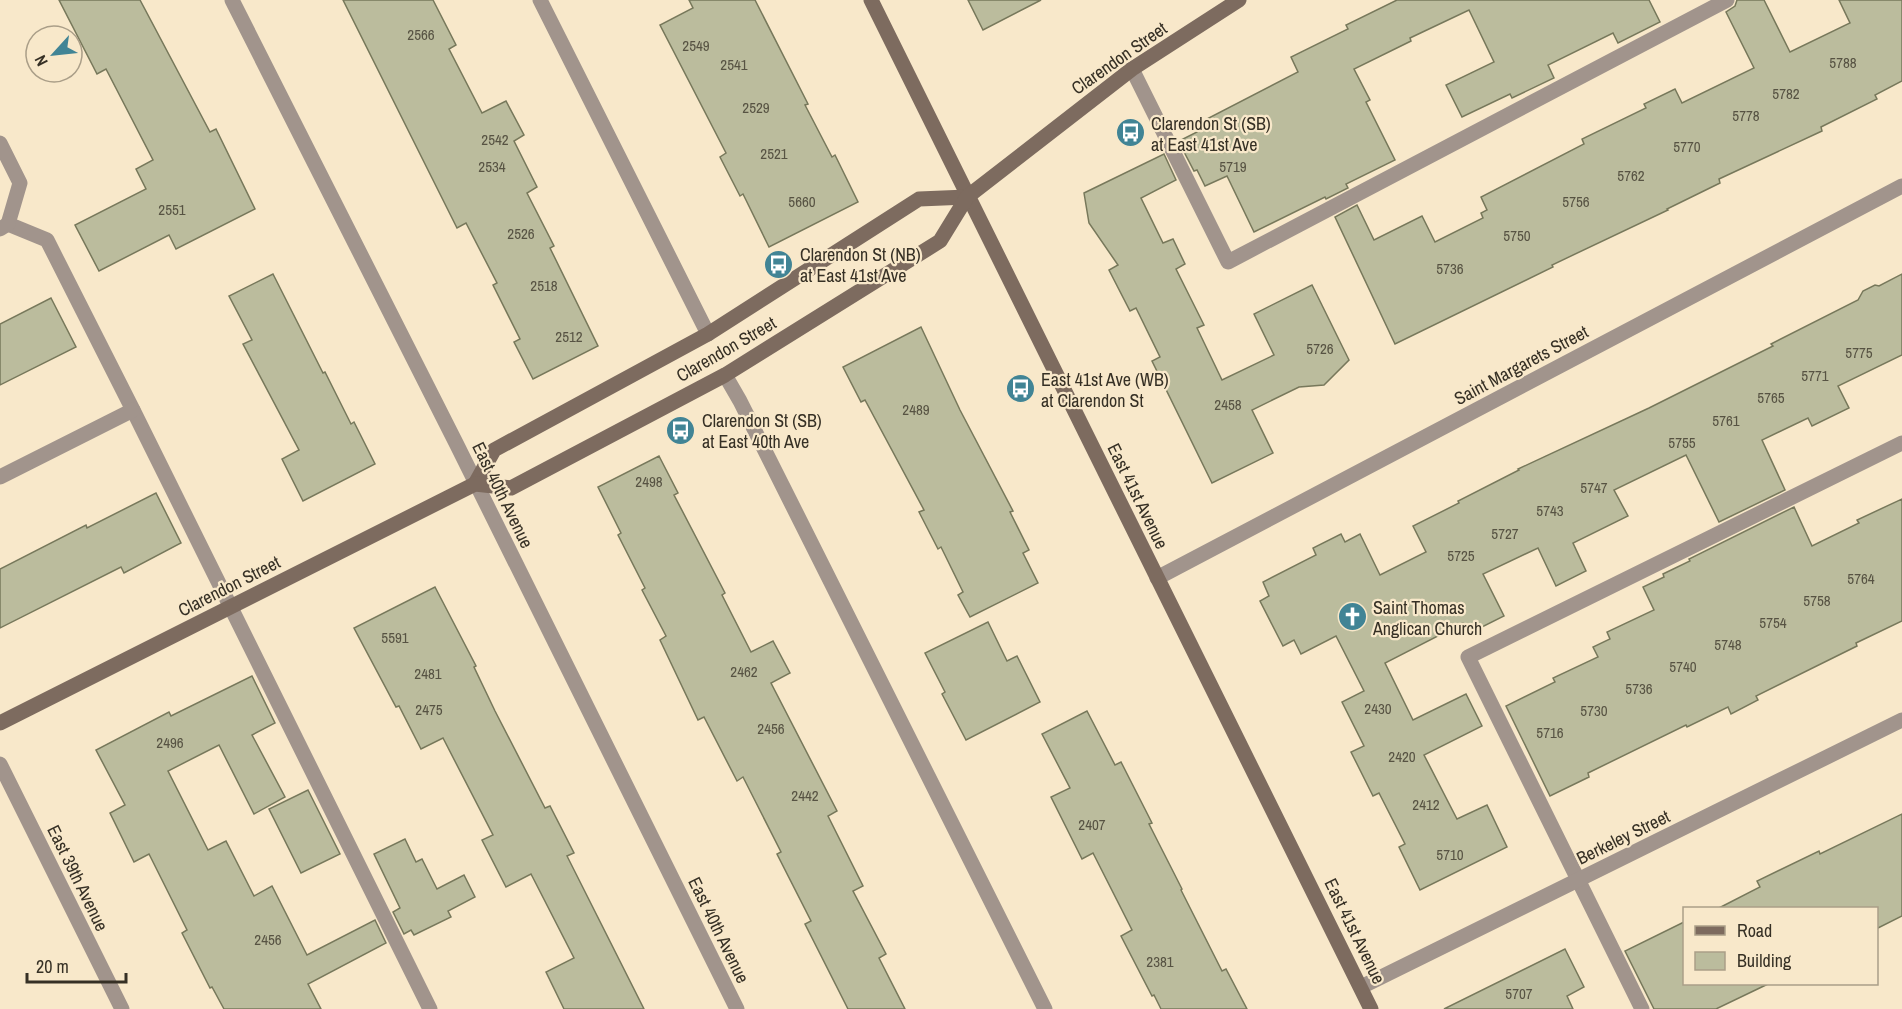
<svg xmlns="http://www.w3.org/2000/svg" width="1902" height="1009" viewBox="0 0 1902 1009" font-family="'Archivo Narrow',sans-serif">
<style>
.building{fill:#bbbc9d;stroke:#77785b;stroke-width:1.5}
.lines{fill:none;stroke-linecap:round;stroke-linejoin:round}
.lane{stroke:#a1948c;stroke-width:15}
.street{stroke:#a1948c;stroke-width:15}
.secondary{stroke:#7d6b5f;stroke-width:15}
.labels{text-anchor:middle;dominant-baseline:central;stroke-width:4.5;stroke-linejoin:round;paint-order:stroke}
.number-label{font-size:15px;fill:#575343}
.street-label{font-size:18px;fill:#363025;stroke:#f8e8ca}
.poi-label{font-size:18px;fill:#363025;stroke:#f8e8ca;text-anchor:start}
</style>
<rect width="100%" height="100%" fill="#f8e8ca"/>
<g class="building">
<path d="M 59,0 L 140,0 L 210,132 L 216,129 L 255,209 L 176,249 L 169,235 L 99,271 L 75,225 L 146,189 L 136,169 L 153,160 L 106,69 L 97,74 Z"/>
<path d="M 343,0 L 433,0 L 456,45 L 449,49 L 482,113 L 506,101 L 524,135 L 514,141 L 537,187 L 527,193 L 554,246 L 550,248 L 598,346 L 533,379 L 514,342 L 520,339 L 493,285 L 497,283 L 466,223 L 457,228 Z"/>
<path d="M 689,0 L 755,0 L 808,104 L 805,105 L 832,157 L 835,155 L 858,202 L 769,247 L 743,194 L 740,196 L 720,157 L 726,153 L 660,25 L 693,8 Z"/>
<path d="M 968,0 L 1041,0 L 983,30 Z"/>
<path d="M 1397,0 L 1649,0 L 1660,22 L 1618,43 L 1613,33 L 1548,65 L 1554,78 L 1512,98 L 1510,94 L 1462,117 L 1446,85 L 1494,62 L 1469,10 L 1410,38 L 1411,41 L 1354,69 L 1370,100 L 1366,102 L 1395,160 L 1346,184 L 1348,188 L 1326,199 L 1325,197 L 1254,232 L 1227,176 L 1205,186 L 1197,170 L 1194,171 L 1181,146 L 1184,144 L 1181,140 L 1205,128 L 1201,122 L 1298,72 L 1291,57 L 1348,29 L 1346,25 Z"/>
<path d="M 1737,0 L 1764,0 L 1790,52 L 1850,23 L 1839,0 L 1902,0 L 1902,81 L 1875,95 L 1877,99 L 1821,127 L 1822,131 L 1719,179 L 1720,183 L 1667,209 L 1668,210 L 1552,265 L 1553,267 L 1395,344 L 1335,217 L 1357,205 L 1374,240 L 1422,216 L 1435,242 L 1483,218 L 1481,213 L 1487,210 L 1481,197 L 1584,144 L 1582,139 L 1646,108 L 1644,104 L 1675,89 L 1682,103 L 1754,68 L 1726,12 L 1735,6 Z"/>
<path d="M 1164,154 L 1176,180 L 1141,198 L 1163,243 L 1173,239 L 1185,264 L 1176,269 L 1204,325 L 1197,328 L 1222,380 L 1274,355 L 1254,314 L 1312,285 L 1349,360 L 1324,385 L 1299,387 L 1252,410 L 1273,453 L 1212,483 L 1152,361 L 1160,357 L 1136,308 L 1130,311 L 1109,270 L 1118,265 L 1089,223 L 1084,193 Z"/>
<path d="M 273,274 L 323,373 L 325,372 L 351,424 L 354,422 L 375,464 L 303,501 L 282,459 L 299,450 L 243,344 L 252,340 L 229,296 Z"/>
<path d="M 1902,274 L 1902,355 L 1838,386 L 1849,408 L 1812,426 L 1808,418 L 1762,440 L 1785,490 L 1719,522 L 1686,455 L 1614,490 L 1628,516 L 1573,543 L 1586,571 L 1556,586 L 1538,548 L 1483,574 L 1504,616 L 1468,634 L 1463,623 L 1385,663 L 1413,720 L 1466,694 L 1482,726 L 1424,755 L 1457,819 L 1487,805 L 1507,847 L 1420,890 L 1399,847 L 1405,844 L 1379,793 L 1373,796 L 1351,752 L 1364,746 L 1342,702 L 1364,691 L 1336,636 L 1301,654 L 1294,640 L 1283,646 L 1260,601 L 1269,596 L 1263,582 L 1316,555 L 1313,548 L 1341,534 L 1345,542 L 1360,534 L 1380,575 L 1426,552 L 1413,526 L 1459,503 L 1458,501 L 1519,470 L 1518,469 L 1649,408 L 1773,346 L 1771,344 L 1858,300 L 1863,291 L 1875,285 L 1879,286 Z"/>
<path d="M 51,298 L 76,347 L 0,385 L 0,324 Z"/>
<path d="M 921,327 L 960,410 L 1013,511 L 1010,512 L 1029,550 L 1023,553 L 1038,583 L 970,617 L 958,595 L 963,592 L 941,547 L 938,549 L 919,512 L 924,510 L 865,400 L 861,402 L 843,367 Z"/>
<path d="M 659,456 L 678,493 L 674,495 L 725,593 L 722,595 L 751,652 L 773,641 L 790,673 L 771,683 L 837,811 L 828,816 L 863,886 L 853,891 L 886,954 L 879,958 L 905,1009 L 848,1009 L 805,924 L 811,921 L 777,854 L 781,852 L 743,777 L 737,781 L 704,717 L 698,720 L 660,640 L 666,636 L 642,590 L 645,588 L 618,535 L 621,533 L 598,487 Z"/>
<path d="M 156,493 L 181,543 L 124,573 L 121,567 L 0,628 L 0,569 L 86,525 L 87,528 Z"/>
<path d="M 1902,499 L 1902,621 L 1856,643 L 1857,646 L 1756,696 L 1758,700 L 1731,714 L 1728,707 L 1687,727 L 1686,725 L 1588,773 L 1589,777 L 1550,796 L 1506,706 L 1555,682 L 1553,678 L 1598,657 L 1593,647 L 1610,639 L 1607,632 L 1654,610 L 1643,587 L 1664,577 L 1663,574 L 1690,561 L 1689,559 L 1794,507 L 1812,546 L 1859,523 L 1857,520 Z"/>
<path d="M 435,587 L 476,666 L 474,667 L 495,711 L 545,808 L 550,806 L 574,853 L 567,856 L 644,1009 L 564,1009 L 546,972 L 574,958 L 531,874 L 506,887 L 482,840 L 493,835 L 443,738 L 421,749 L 399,706 L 396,707 L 354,628 Z"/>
<path d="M 988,622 L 1007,661 L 1017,656 L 1040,702 L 966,740 L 942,694 L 945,692 L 925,653 Z"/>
<path d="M 252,676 L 275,723 L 252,735 L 285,797 L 254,814 L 219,745 L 168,771 L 208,850 L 226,841 L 254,896 L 272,886 L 307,955 L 375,920 L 386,943 L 308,984 L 321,1009 L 224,1009 L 212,987 L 210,988 L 182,933 L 187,930 L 149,854 L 134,862 L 110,813 L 125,805 L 96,750 L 169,712 L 171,716 Z"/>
<path d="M 1087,711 L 1115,765 L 1121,762 L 1152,823 L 1149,824 L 1182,889 L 1181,890 L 1222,971 L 1226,969 L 1247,1009 L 1161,1009 L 1154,995 L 1152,996 L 1121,936 L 1132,930 L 1093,853 L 1082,859 L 1051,797 L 1070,788 L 1042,734 Z"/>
<path d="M 308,790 L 340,854 L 301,873 L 269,809 Z"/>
<path d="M 1902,814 L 1902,916 L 1876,929 L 1876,909 L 1717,909 L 1760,887 L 1757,881 L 1819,851 L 1820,854 Z"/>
<path d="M 405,839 L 416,862 L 422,859 L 437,889 L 464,875 L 475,897 L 448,911 L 451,917 L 414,935 L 411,930 L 404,934 L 393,912 L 400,908 L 374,854 Z"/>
<path d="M 1684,922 L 1684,984 L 1768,984 L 1716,1009 L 1654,1009 L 1625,951 Z"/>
<path d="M 1565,949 L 1584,987 L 1567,996 L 1573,1009 L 1444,1009 Z"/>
</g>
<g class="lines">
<g class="lane">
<path d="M 540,0 L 708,334"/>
<path d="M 1132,69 L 1228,262 L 1727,0"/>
<path d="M 0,143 L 20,183 L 8,224 L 47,240 L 133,410 L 430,1009"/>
<path d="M 725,375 L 740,401 L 1045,1009"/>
<path d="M 0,477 L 133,410"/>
<path d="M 1642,1009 L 1468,657 L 1902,443"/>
</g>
<g class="street">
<path d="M 232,0 L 456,443 L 737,1009"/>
<path d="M 0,229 L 8,224"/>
<path d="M 1157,578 L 1902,186"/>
<path d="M 0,764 L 122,1009"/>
<path d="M 1361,987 L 1902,720"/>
</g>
<g class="secondary">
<path d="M 871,0 L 1371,1009"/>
<path d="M 475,484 L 494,450 L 708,334 L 919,199 L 967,197"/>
<path d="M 0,723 L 475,484 L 511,488 L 725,375 L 940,241 L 967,197 L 1132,69 L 1239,0"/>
</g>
</g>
<defs>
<symbol id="bus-disc" viewBox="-11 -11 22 22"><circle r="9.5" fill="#418495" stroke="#f8e8ca"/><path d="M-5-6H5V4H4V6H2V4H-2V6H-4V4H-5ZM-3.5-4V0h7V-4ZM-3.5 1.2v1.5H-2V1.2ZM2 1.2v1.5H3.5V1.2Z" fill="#fff"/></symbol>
<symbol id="church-disc" viewBox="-11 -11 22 22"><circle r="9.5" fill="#418495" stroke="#f8e8ca"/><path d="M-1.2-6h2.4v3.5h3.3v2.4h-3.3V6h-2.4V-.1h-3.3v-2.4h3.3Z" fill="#fff"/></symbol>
</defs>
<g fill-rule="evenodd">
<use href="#bus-disc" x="1114" y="116" width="33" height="33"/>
<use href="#bus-disc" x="762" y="248" width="33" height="33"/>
<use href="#bus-disc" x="1004" y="372" width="33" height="33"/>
<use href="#bus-disc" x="664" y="414" width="33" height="33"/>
<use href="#church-disc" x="1336" y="600" width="33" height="33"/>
</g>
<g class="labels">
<g class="number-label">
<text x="421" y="34">2566</text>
<text x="696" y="45">2549</text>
<text x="1843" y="62">5788</text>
<text x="734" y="64">2541</text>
<text x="1786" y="93">5782</text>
<text x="756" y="107">2529</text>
<text x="1746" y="115">5778</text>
<text x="495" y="139">2542</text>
<text x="1687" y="146">5770</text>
<text x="774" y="153">2521</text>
<text x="492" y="166">2534</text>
<text x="1233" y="166">5719</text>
<text x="1631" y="175">5762</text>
<text x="802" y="201">5660</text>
<text x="1576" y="201">5756</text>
<text x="172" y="209">2551</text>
<text x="521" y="233">2526</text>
<text x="1517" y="235">5750</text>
<text x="1450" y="268">5736</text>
<text x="544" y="285">2518</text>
<text x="569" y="336">2512</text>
<text x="1320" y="348">5726</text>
<text x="1859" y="352">5775</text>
<text x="1815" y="375">5771</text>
<text x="1771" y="397">5765</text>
<text x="1228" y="404">2458</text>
<text x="916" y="409">2489</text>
<text x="1726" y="420">5761</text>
<text x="1682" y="442">5755</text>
<text x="649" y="481">2498</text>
<text x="1594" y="487">5747</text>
<text x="1550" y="510">5743</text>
<text x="1505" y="533">5727</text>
<text x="1461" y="555">5725</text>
<text x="1861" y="578">5764</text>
<text x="1817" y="600">5758</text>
<text x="1773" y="622">5754</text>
<text x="395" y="637">5591</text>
<text x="1728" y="644">5748</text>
<text x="1683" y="666">5740</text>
<text x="744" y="671">2462</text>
<text x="428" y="673">2481</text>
<text x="1639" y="688">5736</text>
<text x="1378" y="708">2430</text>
<text x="429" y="709">2475</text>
<text x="1594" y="710">5730</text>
<text x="771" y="728">2456</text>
<text x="1550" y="732">5716</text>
<text x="170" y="742">2496</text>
<text x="1402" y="756">2420</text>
<text x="805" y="795">2442</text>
<text x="1426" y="804">2412</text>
<text x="1092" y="824">2407</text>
<text x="1450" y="854">5710</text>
<text x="268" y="939">2456</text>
<text x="1160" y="961">2381</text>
<text x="1519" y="993">5707</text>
</g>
<g class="street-label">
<text transform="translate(1119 58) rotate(-35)">Clarendon Street</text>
<text transform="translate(726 349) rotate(-30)">Clarendon Street</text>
<text transform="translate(1521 365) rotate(-28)">Saint Margarets Street</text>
<text transform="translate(503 495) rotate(64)">East 40th Avenue</text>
<text transform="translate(1138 496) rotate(64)">East 41st Avenue</text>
<text transform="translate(229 586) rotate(-27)">Clarendon Street</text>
<text transform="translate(1623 837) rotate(-26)">Berkeley Street</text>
<text transform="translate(78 878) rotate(64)">East 39th Avenue</text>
<text transform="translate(719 930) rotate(64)">East 40th Avenue</text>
<text transform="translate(1355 931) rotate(64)">East 41st Avenue</text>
</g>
<g class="poi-label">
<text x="1151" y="123">Clarendon St (SB)<tspan x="1151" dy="21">at East 41st Ave</tspan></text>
<text x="800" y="254">Clarendon St (NB)<tspan x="800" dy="21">at East 41st Ave</tspan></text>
<text x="1041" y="379">East 41st Ave (WB)<tspan x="1041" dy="21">at Clarendon St</tspan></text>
<text x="702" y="420">Clarendon St (SB)<tspan x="702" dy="21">at East 40th Ave</tspan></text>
<text x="1373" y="607">Saint Thomas<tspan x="1373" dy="21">Anglican Church</tspan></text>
</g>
</g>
<rect x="1683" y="907" width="195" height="78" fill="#f8e8ca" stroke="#aa9e88" stroke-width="1.5"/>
<rect x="1695" y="926" width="30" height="9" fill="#7d6b5f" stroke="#aa9e88" stroke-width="1.5"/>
<text x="1737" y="937" font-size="18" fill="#363025">Road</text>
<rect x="1695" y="952" width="30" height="18" fill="#bbbc9d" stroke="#aa9e88" stroke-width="1.5"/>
<text x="1737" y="967" font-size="18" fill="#363025">Building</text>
<g transform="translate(54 54) rotate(243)"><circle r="28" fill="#f8e8ca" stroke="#aa9e88" stroke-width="1.5"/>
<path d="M0-4.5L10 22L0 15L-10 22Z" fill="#418495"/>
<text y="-9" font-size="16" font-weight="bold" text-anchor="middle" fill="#363025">N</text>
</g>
<path d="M27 973v9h99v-9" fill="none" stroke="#363025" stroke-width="3"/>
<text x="36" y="973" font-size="18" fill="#363025" stroke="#f8e8ca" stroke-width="4.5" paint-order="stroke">20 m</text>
</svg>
